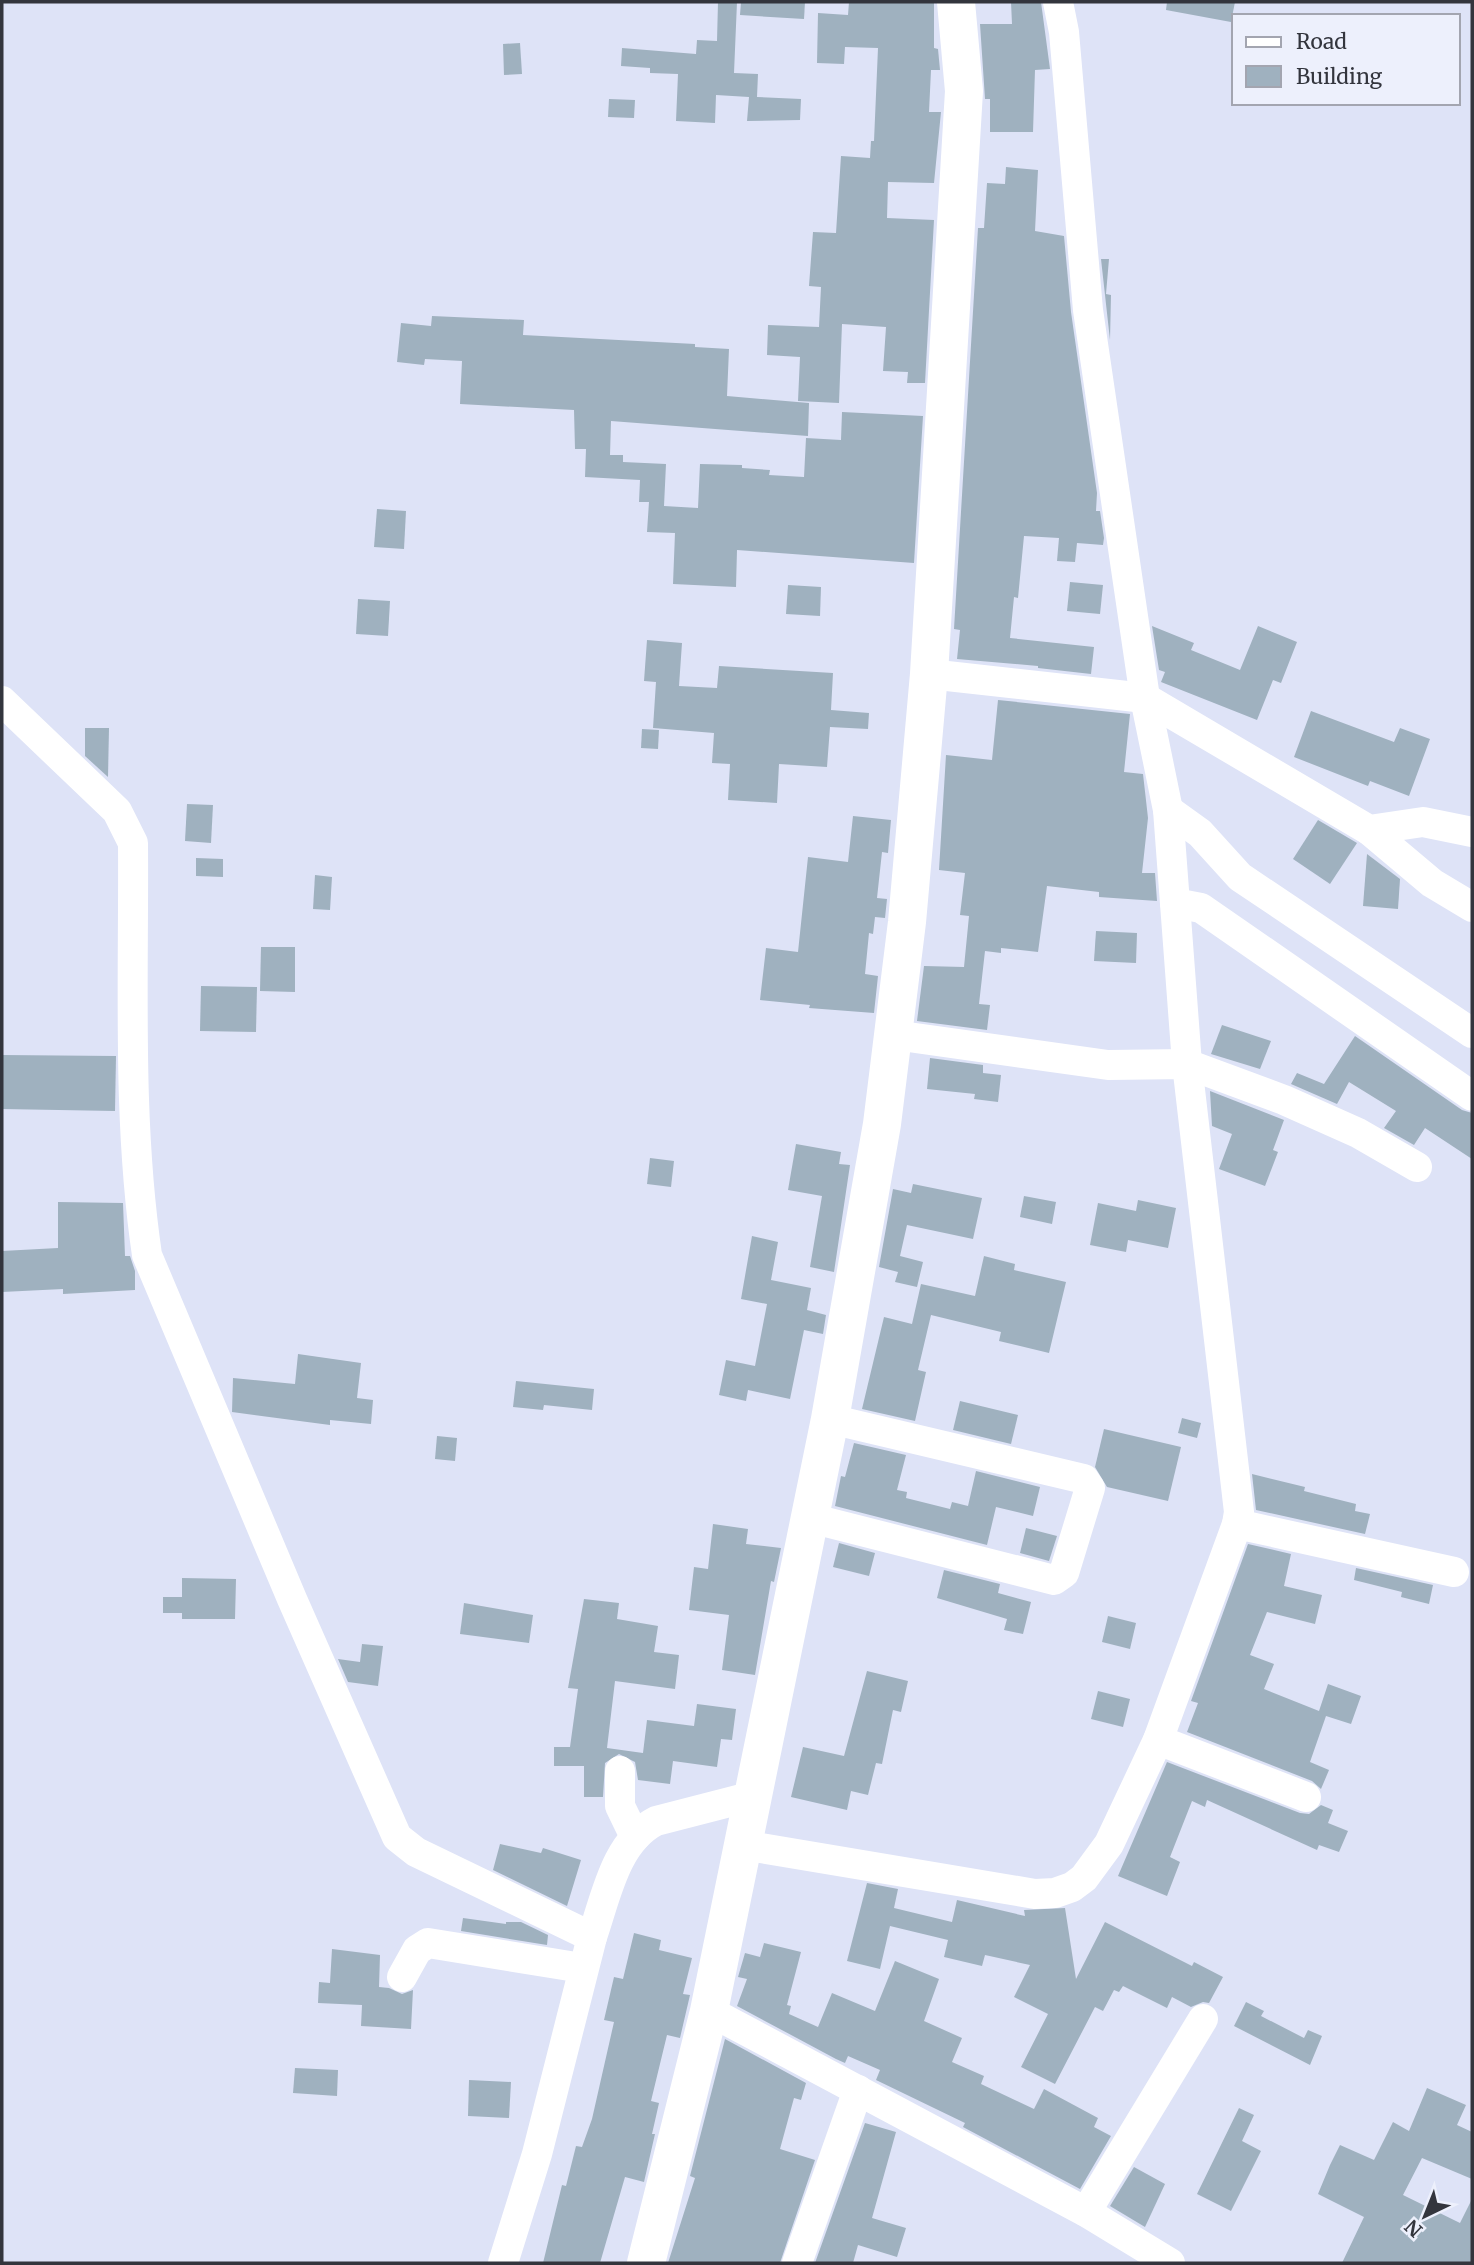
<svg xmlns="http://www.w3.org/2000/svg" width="1474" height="2265" viewBox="0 0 1474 2265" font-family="Merriweather,serif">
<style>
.building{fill:#9fb1bf}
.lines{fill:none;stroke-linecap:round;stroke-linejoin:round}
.minor{stroke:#fff;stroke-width:30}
.major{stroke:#fff;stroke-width:38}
</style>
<rect width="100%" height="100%" fill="#dee3f7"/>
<g class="building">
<path d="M 718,2 L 737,2 L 734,73 L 758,74 L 757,97 L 801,99 L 800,120 L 747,121 L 749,97 L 716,95 L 715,123 L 676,121 L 678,74 L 650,73 L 650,68 L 621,66 L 622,48 L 696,54 L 697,40 L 717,41 Z"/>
<path d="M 741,2 L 805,2 L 804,19 L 740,15 Z"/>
<path d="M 849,2 L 934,2 L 934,48 L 938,49 L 940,70 L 931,70 L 929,112 L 941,112 L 934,183 L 888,182 L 887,218 L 934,220 L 925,383 L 907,383 L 908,372 L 883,371 L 886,327 L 842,324 L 839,403 L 798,401 L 800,357 L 767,355 L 768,325 L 819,327 L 821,287 L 809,286 L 813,232 L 836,233 L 841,156 L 870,158 L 871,141 L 874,141 L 878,48 L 845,47 L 844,64 L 817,63 L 818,13 L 848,15 Z"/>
<path d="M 1011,2 L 1041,2 L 1050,69 L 1035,70 L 1033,132 L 990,132 L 990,99 L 985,99 L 980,24 L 1012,24 Z"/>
<path d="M 1167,2 L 1235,2 L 1231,22 L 1166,10 Z"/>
<path d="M 520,43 L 522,74 L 504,75 L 503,44 Z"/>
<path d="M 609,99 L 635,100 L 634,118 L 608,117 Z"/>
<path d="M 1006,167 L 1038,170 L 1035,231 L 1064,236 L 1071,312 L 1097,493 L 1096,511 L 1100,511 L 1104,538 L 1103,545 L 1077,543 L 1075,562 L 1057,561 L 1059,538 L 1024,536 L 1018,598 L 1014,597 L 1010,638 L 1094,647 L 1091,674 L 1038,668 L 1038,666 L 957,659 L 960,630 L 954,629 L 978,228 L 984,228 L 987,183 L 1005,184 Z"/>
<path d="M 1101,259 L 1109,259 L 1106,294 L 1111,295 L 1110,340 Z"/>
<path d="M 432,316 L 524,320 L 523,335 L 695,344 L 695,347 L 729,349 L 727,396 L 809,403 L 808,436 L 611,421 L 610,455 L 623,455 L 623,462 L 666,464 L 664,506 L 698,508 L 700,464 L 742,465 L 742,468 L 770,470 L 769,475 L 804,477 L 806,438 L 841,440 L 842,412 L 923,416 L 914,563 L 737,550 L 736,587 L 673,584 L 675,533 L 647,532 L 649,502 L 639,502 L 640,480 L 585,477 L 586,449 L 575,449 L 574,410 L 460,404 L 462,361 L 425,359 L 424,365 L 397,362 L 401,323 L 431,326 Z"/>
<path d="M 377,509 L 406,511 L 404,549 L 374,547 Z"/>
<path d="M 1070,582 L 1103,585 L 1100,614 L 1067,611 Z"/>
<path d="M 788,585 L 821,587 L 820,616 L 786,614 Z"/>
<path d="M 358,599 L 390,601 L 388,636 L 356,634 Z"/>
<path d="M 1152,626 L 1194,643 L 1191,650 L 1240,670 L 1258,626 L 1297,642 L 1281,683 L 1273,680 L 1257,720 L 1161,682 L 1165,672 L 1159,670 Z"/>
<path d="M 647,640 L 682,643 L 679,686 L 717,688 L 719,666 L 833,673 L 831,710 L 869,713 L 868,729 L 830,727 L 827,767 L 779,764 L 777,803 L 728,800 L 730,764 L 712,763 L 714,733 L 653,728 L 656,682 L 644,681 Z"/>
<path d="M 998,700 L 1130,714 L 1124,772 L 1143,774 L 1148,818 L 1142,873 L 1155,873 L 1157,901 L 1099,897 L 1099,892 L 1047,886 L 1038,952 L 1001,948 L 1001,953 L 985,951 L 979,1004 L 990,1005 L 987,1030 L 917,1021 L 924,966 L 964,967 L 969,916 L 960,915 L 965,873 L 939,870 L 946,755 L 992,760 Z"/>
<path d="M 1311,711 L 1394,742 L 1400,728 L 1430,739 L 1409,796 L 1370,781 L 1368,786 L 1294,757 Z"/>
<path d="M 85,728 L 109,728 L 108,777 L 85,756 Z"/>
<path d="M 642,729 L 659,730 L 658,749 L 641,748 Z"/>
<path d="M 187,804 L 213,805 L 211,843 L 185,841 Z"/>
<path d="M 853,816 L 891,820 L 888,853 L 882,852 L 877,898 L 887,899 L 885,918 L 875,917 L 873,934 L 869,933 L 865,974 L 878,976 L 874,1013 L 809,1008 L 810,1005 L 760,1000 L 766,948 L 798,952 L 808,857 L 848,862 Z"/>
<path d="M 1318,820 L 1357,843 L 1330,884 L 1293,859 Z"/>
<path d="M 1367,854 L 1400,879 L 1398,909 L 1363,906 Z"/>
<path d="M 196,858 L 223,859 L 223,877 L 196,876 Z"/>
<path d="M 315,875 L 332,877 L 330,910 L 313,909 Z"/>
<path d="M 1096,931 L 1137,933 L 1136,963 L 1094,961 Z"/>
<path d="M 261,947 L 295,947 L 295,992 L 260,991 Z"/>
<path d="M 201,986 L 257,987 L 256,1032 L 200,1031 Z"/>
<path d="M 1222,1025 L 1271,1041 L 1260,1069 L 1211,1054 Z"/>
<path d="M 1355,1036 L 1462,1110 L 1472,1113 L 1472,1159 L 1425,1128 L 1414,1145 L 1384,1128 L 1396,1111 L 1349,1082 L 1337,1104 L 1291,1084 L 1297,1073 L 1324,1084 Z"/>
<path d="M 2,1055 L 116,1056 L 115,1111 L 2,1109 Z"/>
<path d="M 930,1058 L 983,1065 L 983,1073 L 1001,1075 L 998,1102 L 974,1099 L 975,1094 L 927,1089 Z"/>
<path d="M 1210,1091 L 1284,1120 L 1273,1150 L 1278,1152 L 1265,1186 L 1219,1169 L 1232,1134 L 1212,1126 Z"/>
<path d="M 796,1144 L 841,1152 L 839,1164 L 850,1165 L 834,1272 L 810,1267 L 822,1196 L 788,1190 Z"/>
<path d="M 650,1158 L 674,1161 L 671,1187 L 647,1184 Z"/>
<path d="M 913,1184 L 982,1198 L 973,1239 L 907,1225 L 900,1256 L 923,1262 L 917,1287 L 895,1282 L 898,1272 L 879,1267 L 893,1189 L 911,1193 Z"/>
<path d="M 1024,1196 L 1056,1202 L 1052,1224 L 1020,1217 Z"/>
<path d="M 1138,1200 L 1176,1208 L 1168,1248 L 1128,1240 L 1126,1252 L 1090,1245 L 1098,1203 L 1136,1211 Z"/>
<path d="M 58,1202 L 123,1203 L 125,1256 L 130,1256 L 135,1271 L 135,1290 L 63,1294 L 63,1289 L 2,1292 L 2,1251 L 58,1248 Z"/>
<path d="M 752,1236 L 778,1242 L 771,1280 L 811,1288 L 807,1310 L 826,1315 L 823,1334 L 804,1330 L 790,1399 L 748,1390 L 746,1401 L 719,1395 L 726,1360 L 755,1366 L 767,1304 L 741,1299 Z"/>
<path d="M 984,1256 L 1015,1264 L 1014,1270 L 1066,1282 L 1049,1353 L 999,1341 L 1001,1332 L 931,1315 L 918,1370 L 926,1372 L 915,1421 L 862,1409 L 884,1317 L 912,1324 L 921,1284 L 975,1296 Z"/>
<path d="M 298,1354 L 361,1363 L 357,1398 L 373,1400 L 371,1424 L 330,1420 L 330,1425 L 232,1412 L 233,1378 L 295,1384 Z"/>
<path d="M 516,1381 L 594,1389 L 592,1410 L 544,1405 L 543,1410 L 513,1407 Z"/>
<path d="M 960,1401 L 1018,1415 L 1011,1444 L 953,1430 Z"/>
<path d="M 1182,1418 L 1201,1423 L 1197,1438 L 1178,1433 Z"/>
<path d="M 1104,1429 L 1181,1447 L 1168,1501 L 1107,1487 L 1095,1467 Z"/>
<path d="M 437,1436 L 457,1438 L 455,1461 L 435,1459 Z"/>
<path d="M 854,1443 L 906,1455 L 897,1490 L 907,1492 L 906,1498 L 950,1509 L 952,1502 L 968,1506 L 976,1471 L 1040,1487 L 1033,1516 L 996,1507 L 987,1545 L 835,1506 L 841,1476 L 845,1477 Z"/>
<path d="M 1252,1474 L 1305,1487 L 1304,1491 L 1356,1504 L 1355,1511 L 1370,1514 L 1365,1534 L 1256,1510 Z"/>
<path d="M 713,1524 L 748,1529 L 746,1544 L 781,1548 L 774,1582 L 771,1581 L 755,1675 L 722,1670 L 729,1615 L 689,1610 L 694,1567 L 708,1569 Z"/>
<path d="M 1026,1528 L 1057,1536 L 1049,1561 L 1020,1553 Z"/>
<path d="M 839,1543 L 875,1553 L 869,1576 L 833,1567 Z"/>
<path d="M 1248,1544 L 1291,1554 L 1284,1586 L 1322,1595 L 1315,1624 L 1267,1612 L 1250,1655 L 1274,1664 L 1264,1689 L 1319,1711 L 1328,1684 L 1361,1696 L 1351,1724 L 1326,1716 L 1310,1762 L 1329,1770 L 1321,1789 L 1312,1781 L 1187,1732 L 1198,1703 L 1191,1701 Z"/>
<path d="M 1356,1568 L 1433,1585 L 1429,1604 L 1401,1597 L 1402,1592 L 1354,1580 Z"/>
<path d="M 944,1570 L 1000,1584 L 998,1593 L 1031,1602 L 1023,1634 L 1004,1630 L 1007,1619 L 937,1598 Z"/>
<path d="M 182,1578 L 236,1579 L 235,1619 L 182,1619 L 182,1613 L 163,1613 L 163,1597 L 182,1597 Z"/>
<path d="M 584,1599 L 619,1603 L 617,1619 L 658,1626 L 654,1652 L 679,1655 L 675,1689 L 615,1681 L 607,1748 L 643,1753 L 647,1720 L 694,1726 L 697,1704 L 736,1709 L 732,1740 L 721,1739 L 717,1767 L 673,1761 L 670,1784 L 638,1780 L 635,1762 L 619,1754 L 605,1763 L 603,1797 L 584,1797 L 584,1766 L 554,1766 L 554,1747 L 570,1747 L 578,1689 L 568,1688 Z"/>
<path d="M 464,1603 L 533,1615 L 529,1643 L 460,1634 Z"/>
<path d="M 1108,1616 L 1136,1623 L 1130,1649 L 1102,1642 Z"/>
<path d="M 362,1644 L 383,1646 L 378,1686 L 348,1682 L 338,1659 L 360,1662 Z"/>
<path d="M 867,1671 L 908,1681 L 901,1712 L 893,1710 L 882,1764 L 876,1763 L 868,1795 L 851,1791 L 847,1810 L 791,1797 L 803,1747 L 844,1756 Z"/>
<path d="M 1098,1691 L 1130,1699 L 1123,1727 L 1091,1719 Z"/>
<path d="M 1167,1762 L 1300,1813 L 1309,1814 L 1321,1805 L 1333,1810 L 1328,1823 L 1348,1831 L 1339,1852 L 1319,1845 L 1317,1850 L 1207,1800 L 1205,1807 L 1192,1801 L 1170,1857 L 1180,1862 L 1167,1896 L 1118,1876 Z"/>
<path d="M 500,1844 L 541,1853 L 543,1848 L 581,1860 L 567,1906 L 493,1870 Z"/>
<path d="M 867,1883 L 898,1889 L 894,1908 L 952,1922 L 957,1900 L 1025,1916 L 1024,1910 L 1065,1908 L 1076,1979 L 1105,1922 L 1192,1966 L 1194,1962 L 1223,1977 L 1209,2003 L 1203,2002 L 1191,2007 L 1172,1997 L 1167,2008 L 1123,1986 L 1119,1992 L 1114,1990 L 1103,2011 L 1095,2007 L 1055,2084 L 1021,2067 L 1048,2014 L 1014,1997 L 1030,1965 L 985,1955 L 982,1966 L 944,1957 L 948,1940 L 890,1926 L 880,1969 L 847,1961 Z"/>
<path d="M 463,1918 L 506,1924 L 506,1922 L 521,1922 L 548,1935 L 547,1945 L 461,1931 Z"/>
<path d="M 634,1933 L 661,1940 L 659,1950 L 692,1958 L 683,1994 L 690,1995 L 680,2038 L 667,2035 L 651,2101 L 659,2103 L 652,2134 L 655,2134 L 644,2182 L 625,2177 L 600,2263 L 543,2263 L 562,2185 L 566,2186 L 576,2146 L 582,2147 L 592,2119 L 614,2022 L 604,2020 L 614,1977 L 623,1979 Z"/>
<path d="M 764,1943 L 801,1952 L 787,2005 L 791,2006 L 789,2014 L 818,2027 L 832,1993 L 875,2011 L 895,1961 L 939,1979 L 924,2021 L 962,2038 L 952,2062 L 984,2076 L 981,2084 L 1034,2109 L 1044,2089 L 1098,2118 L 1094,2127 L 1111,2136 L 1080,2189 L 963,2127 L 965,2123 L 876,2080 L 880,2070 L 848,2056 L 845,2063 L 836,2059 L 737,2006 L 747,1979 L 738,1977 L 745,1953 L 760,1957 Z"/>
<path d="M 332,1949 L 380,1955 L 379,1987 L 389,1988 L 402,1994 L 413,1990 L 411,2029 L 361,2026 L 362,2005 L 318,2003 L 319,1982 L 330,1983 Z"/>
<path d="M 1246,2002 L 1264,2011 L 1261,2016 L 1304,2038 L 1308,2030 L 1322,2036 L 1310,2065 L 1234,2026 Z"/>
<path d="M 725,2039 L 806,2083 L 801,2100 L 794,2098 L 780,2149 L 815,2160 L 780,2263 L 668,2263 L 695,2178 L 690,2176 Z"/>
<path d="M 295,2068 L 338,2070 L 337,2096 L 293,2093 Z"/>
<path d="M 469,2080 L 511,2082 L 509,2118 L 468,2116 Z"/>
<path d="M 1427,2088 L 1466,2105 L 1457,2125 L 1472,2132 L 1472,2179 L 1422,2158 L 1403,2195 L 1460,2223 L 1472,2199 L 1472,2263 L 1342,2263 L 1364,2217 L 1318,2194 L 1330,2165 L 1340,2145 L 1374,2160 L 1393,2122 L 1409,2131 Z"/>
<path d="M 1239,2108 L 1254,2115 L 1242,2141 L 1261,2151 L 1231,2211 L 1197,2194 Z"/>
<path d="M 865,2123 L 896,2132 L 872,2218 L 906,2228 L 897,2257 L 858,2245 L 853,2263 L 815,2263 Z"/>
<path d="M 1134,2167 L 1165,2184 L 1145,2227 L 1110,2206 Z"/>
</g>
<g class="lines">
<g class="minor">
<path d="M 929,674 L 1145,698 L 1369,830 L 1423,822 L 1472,832"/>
<path d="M 2,701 L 117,811 L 133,843 C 134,980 127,1119 147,1255 L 292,1599 L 397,1837 L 416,1852 L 592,1937 C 606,1897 615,1842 656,1821 L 753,1796"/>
<path d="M 1168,810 L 1200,833 L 1240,877 L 1472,1033"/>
<path d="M 1369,830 L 1432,883 L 1472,907"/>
<path d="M 1175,903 L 1201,908 L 1472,1096"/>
<path d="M 894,1035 L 1108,1065 L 1187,1064 L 1284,1100 L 1358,1133 L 1417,1167"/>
<path d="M 810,1518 L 1054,1580 L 1064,1573 L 1090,1488 L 1084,1479 L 830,1419"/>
<path d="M 1237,1524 L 1454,1572"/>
<path d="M 1158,1740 L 1306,1797"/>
<path d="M 620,1771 L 620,1806 L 635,1837"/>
<path d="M 743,1845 L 1035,1894 L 1055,1893 L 1072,1887 L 1084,1878 L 1109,1844 L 1158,1740 L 1237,1524 L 1239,1512 L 1187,1064 L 1168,810 L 1145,698 L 1088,310 L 1064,32 L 1058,2"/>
<path d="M 402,1977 L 417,1950 L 428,1943 L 582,1968"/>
<path d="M 709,2011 L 1086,2212 L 1170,2263"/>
<path d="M 1086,2212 L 1203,2019"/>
<path d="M 503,2263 L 537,2154 L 592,1937"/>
<path d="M 797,2263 L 858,2090"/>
</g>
<path class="major" d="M 646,2263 L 709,2011 L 830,1419 L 882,1124 L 907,922 L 929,674 L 964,91 L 956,2"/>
</g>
<rect width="1474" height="2265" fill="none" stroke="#33353d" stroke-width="7"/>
<rect x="1232" y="14" width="228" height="91" fill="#edf0fc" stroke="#a3a5b0" stroke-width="2"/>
<rect x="1246" y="37" width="35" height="10" fill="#ffffff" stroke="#a3a5b0" stroke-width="2"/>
<text x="1296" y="49" font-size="21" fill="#33353d">Road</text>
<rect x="1246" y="66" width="35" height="21" fill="#9fb1bf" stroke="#a3a5b0" stroke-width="2"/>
<text x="1296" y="84" font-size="21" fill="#33353d">Building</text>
<g transform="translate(1425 2216) rotate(223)" stroke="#edf0fc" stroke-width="5" paint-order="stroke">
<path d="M0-5L12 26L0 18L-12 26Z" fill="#33353d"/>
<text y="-10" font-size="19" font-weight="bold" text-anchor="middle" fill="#33353d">N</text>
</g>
</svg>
